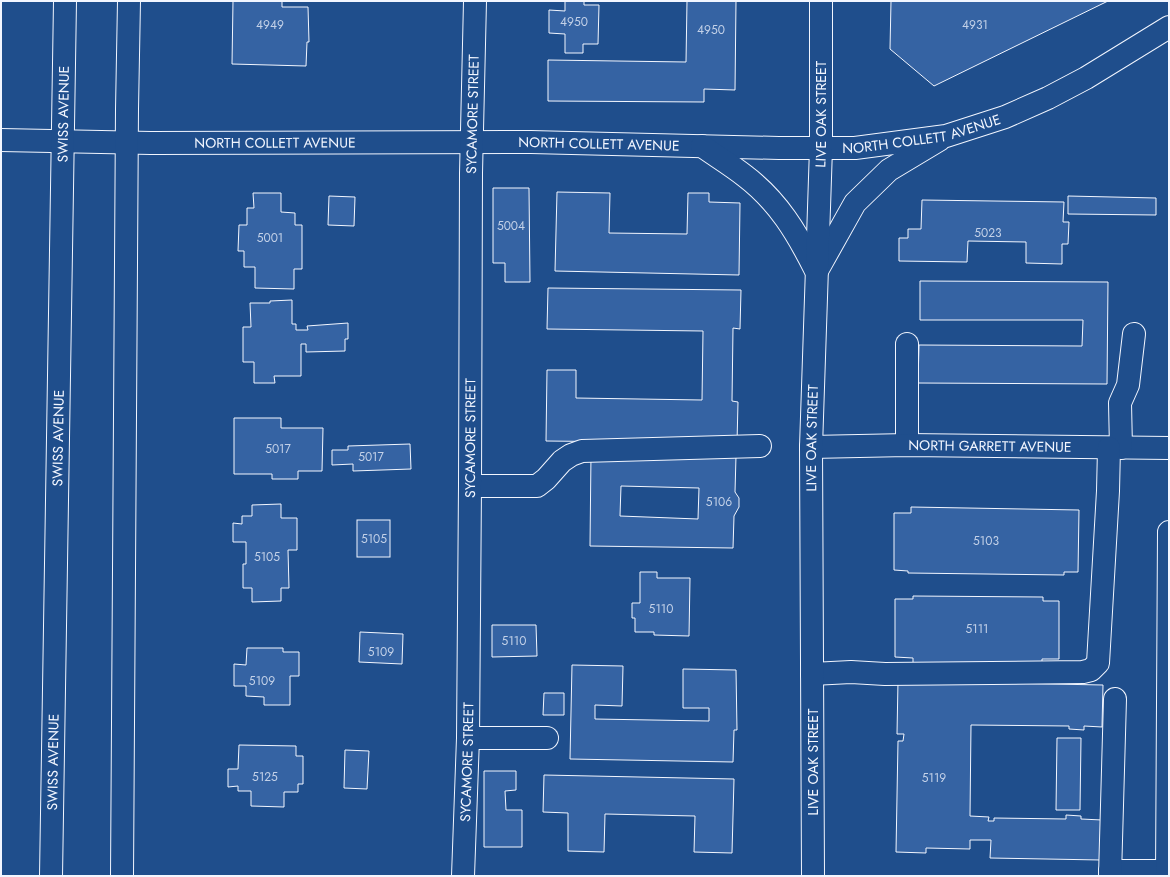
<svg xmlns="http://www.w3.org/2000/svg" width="1170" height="877" viewBox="0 0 1170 877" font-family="Jost,sans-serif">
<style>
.building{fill:#3563a3;stroke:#f2f6ff;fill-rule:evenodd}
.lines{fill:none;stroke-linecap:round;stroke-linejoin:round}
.minor-casing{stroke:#f2f6ff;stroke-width:24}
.minor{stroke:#1f4e8c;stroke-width:22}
.labels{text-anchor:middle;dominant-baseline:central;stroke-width:3;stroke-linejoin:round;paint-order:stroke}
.number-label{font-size:12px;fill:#c3d1e8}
.street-label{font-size:14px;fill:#f2f6ff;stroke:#1f4e8c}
</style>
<rect width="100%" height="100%" fill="#1f4e8c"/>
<g class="building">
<path d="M 233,1 L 282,1 L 282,7 L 308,7 L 309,42 L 307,42 L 306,66 L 232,64 Z"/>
<path d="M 565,1 L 584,1 L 584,5 L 599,5 L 598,44 L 583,44 L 583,53 L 565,53 L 565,34 L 549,33 L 549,10 L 565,11 Z"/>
<path d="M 687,1 L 736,1 L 735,90 L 704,89 L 704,102 L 548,101 L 548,60 L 686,62 Z"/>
<path d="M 891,1 L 1108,1 L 934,86 L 890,49 Z"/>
<path d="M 493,188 L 529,188 L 530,282 L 505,282 L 505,263 L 493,263 Z"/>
<path d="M 557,192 L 610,193 L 609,233 L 687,234 L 688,193 L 709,193 L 709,202 L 740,203 L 739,275 L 555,271 Z"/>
<path d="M 253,193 L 281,193 L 281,212 L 295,213 L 295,225 L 302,225 L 302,269 L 294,269 L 294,289 L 255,288 L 255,267 L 244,267 L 244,251 L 238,251 L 239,225 L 247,225 L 247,208 L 254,208 Z"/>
<path d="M 329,196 L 355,197 L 354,226 L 328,225 Z"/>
<path d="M 1068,196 L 1156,198 L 1156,215 L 1068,214 Z"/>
<path d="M 922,200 L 1064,202 L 1063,222 L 1069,222 L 1068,244 L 1062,244 L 1062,264 L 1026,263 L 1026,242 L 968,241 L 967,262 L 899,261 L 899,238 L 908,238 L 908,229 L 921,229 Z"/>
<path d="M 920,281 L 1108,282 L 1107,384 L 918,383 L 919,345 L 1082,346 L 1083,320 L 920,320 Z"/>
<path d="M 548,288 L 741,290 L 740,329 L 733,328 L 732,401 L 738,402 L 737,443 L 546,441 L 547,370 L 576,370 L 576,398 L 702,400 L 703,331 L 547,329 Z"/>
<path d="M 292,300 L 292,324 L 296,324 L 296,330 L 308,330 L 307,326 L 348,323 L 348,339 L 345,339 L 345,351 L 306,352 L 306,344 L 301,344 L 301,376 L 274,376 L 275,383 L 254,383 L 254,362 L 243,362 L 243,327 L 251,327 L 250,303 L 270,303 L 270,301 Z"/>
<path d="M 234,418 L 281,418 L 281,428 L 323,428 L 322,471 L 298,471 L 298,479 L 272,479 L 272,474 L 234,474 Z"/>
<path d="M 410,444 L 411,469 L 353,471 L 353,464 L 332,465 L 332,450 L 348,450 L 348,446 Z"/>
<path d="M 591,454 L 736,456 L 735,492 L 739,498 L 739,507 L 734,516 L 733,548 L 590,546 ZM 621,486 L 699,488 L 698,519 L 620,516 Z"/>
<path d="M 281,504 L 281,518 L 297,518 L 297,550 L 288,550 L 289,588 L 281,588 L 281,601 L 252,602 L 252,588 L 243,588 L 243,564 L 246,564 L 246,542 L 233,542 L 233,523 L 242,524 L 242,516 L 252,516 L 252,505 Z"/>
<path d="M 911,507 L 1079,510 L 1078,572 L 1064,572 L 1064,575 L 908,573 L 908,571 L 894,570 L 894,513 L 911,513 Z"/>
<rect x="357" y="520" width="33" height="37"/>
<path d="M 640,572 L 657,572 L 657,578 L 690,578 L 689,636 L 654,635 L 654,632 L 635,632 L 635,618 L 632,618 L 632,603 L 640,603 Z"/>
<path d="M 913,596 L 1043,597 L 1043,601 L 1059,601 L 1059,659 L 1042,659 L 1042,664 L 913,663 L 913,658 L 895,657 L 895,599 L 913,599 Z"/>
<path d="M 492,625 L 536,625 L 537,656 L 492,657 Z"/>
<path d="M 360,632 L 403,634 L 402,664 L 359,662 Z"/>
<path d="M 247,648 L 283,648 L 283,652 L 299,652 L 299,676 L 290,676 L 290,705 L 264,705 L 264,697 L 246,696 L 246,686 L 234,686 L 234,664 L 246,665 Z"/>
<path d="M 572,665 L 623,666 L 622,706 L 595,705 L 595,719 L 709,721 L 709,708 L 683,708 L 683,669 L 736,670 L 737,730 L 734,730 L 733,762 L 570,759 Z"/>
<path d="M 898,681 L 1103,685 L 1102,727 L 1084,726 L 1084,730 L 1069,729 L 1069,726 L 971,725 L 970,816 L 989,817 L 988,821 L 994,821 L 994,818 L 1066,819 L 1066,815 L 1081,816 L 1081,819 L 1102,820 L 1101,860 L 990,858 L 991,840 L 970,840 L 970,849 L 926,848 L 926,853 L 896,852 L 898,741 L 903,741 L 904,734 L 897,734 Z"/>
<path d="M 544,693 L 564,693 L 564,715 L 543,715 Z"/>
<path d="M 1057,738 L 1081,738 L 1080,810 L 1056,810 Z"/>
<path d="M 239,745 L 296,746 L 296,756 L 303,756 L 303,784 L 298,784 L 298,792 L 284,792 L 284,807 L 251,806 L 251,791 L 238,791 L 238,786 L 228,787 L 228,769 L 238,769 Z"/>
<path d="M 345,750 L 369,751 L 367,789 L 344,788 Z"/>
<path d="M 484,771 L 516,771 L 516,790 L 505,791 L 506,810 L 522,810 L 522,847 L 484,847 Z"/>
<path d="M 544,775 L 734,779 L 732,853 L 694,852 L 695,816 L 605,814 L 604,852 L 568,851 L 568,813 L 543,812 Z"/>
</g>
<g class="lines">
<defs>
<g id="minor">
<path id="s1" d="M 1,140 L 151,143 L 531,142 L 779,148 L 855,148 L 946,136 L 1005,117 L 1048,98 L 1086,78 L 1169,27"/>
<path d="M 702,146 C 716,156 731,165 745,176 C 778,201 797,233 815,269"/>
<path d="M 818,269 L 855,203 L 889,170 L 939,140"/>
<path d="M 907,445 L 907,344"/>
<path id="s2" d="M 811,447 L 907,445 L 1169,448"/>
<path d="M 1121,448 L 1120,403 L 1128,385 L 1134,334"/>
<path d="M 470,486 L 537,486 L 546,479 L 562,461 L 571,455 L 582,451 L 760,446"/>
<path d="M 812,674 L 851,672 L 885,674 L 1083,672 L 1091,670 L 1098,663 L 1108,491 L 1109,448"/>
<path d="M 468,738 L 547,738"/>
<path d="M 1110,871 L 1167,871"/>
<path id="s3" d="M 51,876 L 65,1"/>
<path d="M 122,876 L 127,109 L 129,1"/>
<path id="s4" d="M 463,876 L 468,738 L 470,486 L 471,173 L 475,1"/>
<path id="s5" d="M 813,876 L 811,447 L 821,148 L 821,1"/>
<path d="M 1110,876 L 1115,699"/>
<path d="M 1167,876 L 1169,532"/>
</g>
</defs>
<use href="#minor" class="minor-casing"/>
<use href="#minor" class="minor"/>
</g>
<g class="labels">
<g class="number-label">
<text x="574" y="22">4950</text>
<text x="270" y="25">4949</text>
<text x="975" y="25">4931</text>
<text x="711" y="30">4950</text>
<text x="511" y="226">5004</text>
<text x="988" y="233">5023</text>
<text x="270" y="238">5001</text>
<text x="278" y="449">5017</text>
<text x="371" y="457">5017</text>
<text x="719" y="502">5106</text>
<text x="374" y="539">5105</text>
<text x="986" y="541">5103</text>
<text x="267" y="557">5105</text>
<text x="661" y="609">5110</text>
<text x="977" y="629">5111</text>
<text x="514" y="641">5110</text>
<text x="381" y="652">5109</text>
<text x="262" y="681">5109</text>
<text x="265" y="777">5125</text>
<text x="934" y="778">5119</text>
</g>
<g class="street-label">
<text stroke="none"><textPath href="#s3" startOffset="762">SWISS AVENUE</textPath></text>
<text stroke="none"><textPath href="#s4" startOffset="762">SYCAMORE STREET</textPath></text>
<text stroke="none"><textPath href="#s5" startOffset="762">LIVE OAK STREET</textPath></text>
<text stroke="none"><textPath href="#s1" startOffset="922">NORTH COLLETT AVENUE</textPath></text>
<text stroke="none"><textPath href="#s1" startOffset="274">NORTH COLLETT AVENUE</textPath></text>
<text stroke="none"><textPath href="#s1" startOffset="598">NORTH COLLETT AVENUE</textPath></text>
<text stroke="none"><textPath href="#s5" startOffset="438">LIVE OAK STREET</textPath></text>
<text stroke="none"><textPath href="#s3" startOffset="438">SWISS AVENUE</textPath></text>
<text stroke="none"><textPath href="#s4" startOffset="438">SYCAMORE STREET</textPath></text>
<text stroke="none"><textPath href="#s2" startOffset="179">NORTH GARRETT AVENUE</textPath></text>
<text stroke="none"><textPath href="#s3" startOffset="114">SWISS AVENUE</textPath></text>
<text stroke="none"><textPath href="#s4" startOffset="114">SYCAMORE STREET</textPath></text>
<text transform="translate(813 762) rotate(-90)">LIVE OAK STREET</text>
</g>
</g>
<rect width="1170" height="877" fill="none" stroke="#f2f6ff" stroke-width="4"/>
</svg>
